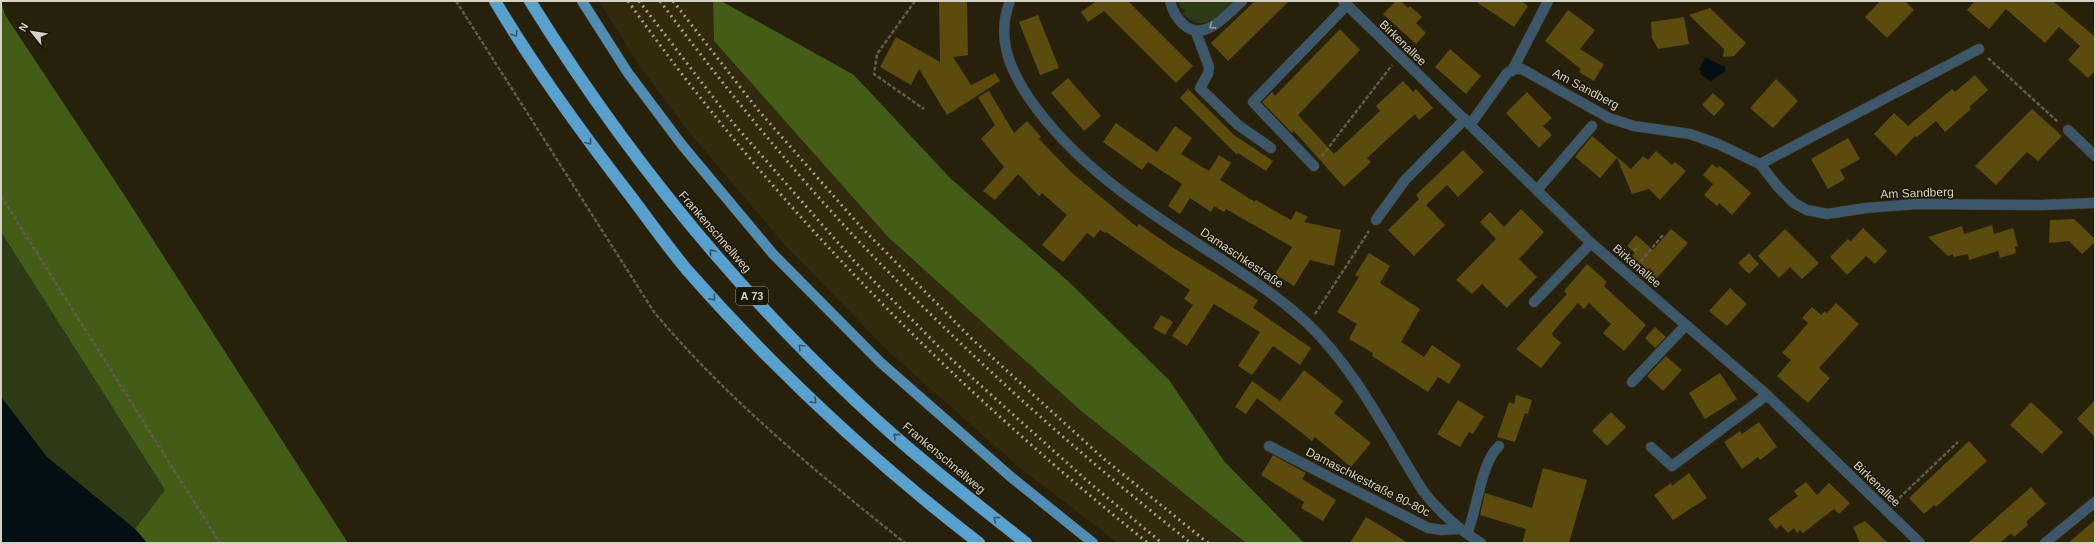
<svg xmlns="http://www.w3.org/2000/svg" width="2096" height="544" viewBox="0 0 2096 544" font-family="Helvetica,sans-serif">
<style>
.built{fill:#312a0d}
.green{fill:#2c3b15}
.forest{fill:#435d17}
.water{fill:#040f13}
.building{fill:#5b4b0c}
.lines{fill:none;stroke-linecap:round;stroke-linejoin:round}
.minor-casing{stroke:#433d2a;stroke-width:11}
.major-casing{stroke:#433d2a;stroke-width:11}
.highway-casing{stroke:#433d2a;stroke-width:13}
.path{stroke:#615c4a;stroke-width:2.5;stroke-dasharray:4 2;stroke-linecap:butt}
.minor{stroke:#3c576a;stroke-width:10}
.major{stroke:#518cb2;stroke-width:10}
.highway{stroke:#58a1cf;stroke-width:12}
.rail{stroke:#a29e8e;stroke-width:3;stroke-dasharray:2 4;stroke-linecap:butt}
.oneway{stroke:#909b9c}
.oneway2{stroke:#38565f}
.labels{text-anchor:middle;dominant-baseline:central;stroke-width:3;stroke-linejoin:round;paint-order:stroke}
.shield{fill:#1d1804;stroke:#9e9a8b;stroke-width:1}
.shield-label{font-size:11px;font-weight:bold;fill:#d5d2c5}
.street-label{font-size:12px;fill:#d5d2c5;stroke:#1d1804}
</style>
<rect width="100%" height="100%" fill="#27210c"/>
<path class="built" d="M 599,1 L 713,1 L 714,41 L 888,237 L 1080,410 L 1246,543 L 1118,543 L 1020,468 L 890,353 L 784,244 L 689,132 L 638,64 Z"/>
<g class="green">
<path d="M 1179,1 L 1235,1 C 1218,16 1204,35 1183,14 L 1185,11 L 1182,8 L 1180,9 Z"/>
<path d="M 1,232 L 165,490 L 135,529 L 47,457 L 1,397 Z"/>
</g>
<g class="forest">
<path d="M 1,1 L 5,15 L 121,190 L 348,543 L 147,543 L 135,529 L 165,490 L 1,232 Z"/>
<path d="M 713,1 L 721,1 L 854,75 L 950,178 L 1069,282 L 1169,380 L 1224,461 L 1304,543 L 1246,543 L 1080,410 L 888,237 L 714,41 Z"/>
</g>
<g class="water">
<path d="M 1705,57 L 1725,67 L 1726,71 L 1711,81 L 1700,74 L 1701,71 L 1699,70 Z"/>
<path d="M 1,397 L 47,457 L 135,529 L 147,543 L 1,543 Z"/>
</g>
<g class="building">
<path d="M 939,1 L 967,1 L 968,55 L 953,57 L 971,85 L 995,73 L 1000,81 L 947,115 L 919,69 L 911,85 L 880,67 L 896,37 L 940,62 Z"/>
<path d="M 1094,1 L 1128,1 L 1193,66 L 1176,83 L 1104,11 L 1088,22 L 1081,12 L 1095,2 Z"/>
<path d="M 1255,1 L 1289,1 L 1228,61 L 1211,43 Z"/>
<path d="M 1396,1 L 1401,1 L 1408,8 L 1410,6 L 1422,17 L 1416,23 L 1426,33 L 1416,44 L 1383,14 Z"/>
<path d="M 1475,1 L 1521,1 L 1528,6 L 1514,27 Z"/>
<path d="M 1880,1 L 1905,1 L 1914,10 L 1887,38 L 1865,17 Z"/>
<path d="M 1975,1 L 2053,1 L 2095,37 L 2095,71 L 2088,78 L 2068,60 L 2080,46 L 2059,27 L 2045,43 L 2006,9 L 1989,29 L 1967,10 Z"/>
<path d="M 1710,8 L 1746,43 L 1734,56 L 1723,57 L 1724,49 L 1689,15 Z"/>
<path d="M 1568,10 L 1595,30 L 1580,49 L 1604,64 L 1594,81 L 1579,72 L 1581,69 L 1545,41 Z"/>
<path d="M 1038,15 L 1059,68 L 1040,75 L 1019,22 Z"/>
<path d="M 1684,17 L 1689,44 L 1658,49 L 1652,38 L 1651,22 Z"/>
<path d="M 1340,29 L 1360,50 L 1298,115 L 1334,154 L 1380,111 L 1376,106 L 1403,81 L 1413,92 L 1416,89 L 1433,108 L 1419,120 L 1415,114 L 1367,158 L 1371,162 L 1344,187 L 1294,131 L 1292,133 L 1262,102 L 1272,92 L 1275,96 Z"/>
<path d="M 1450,49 L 1481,76 L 1466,94 L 1435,67 Z"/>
<path d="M 1975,75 L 1988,90 L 1969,107 L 1971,109 L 1945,132 L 1936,121 L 1917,137 L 1915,136 L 1896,156 L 1874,134 L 1894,113 L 1908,126 L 1952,89 L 1955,92 Z"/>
<path d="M 1068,78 L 1101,116 L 1084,131 L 1051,93 Z"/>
<path d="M 1776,79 L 1798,101 L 1773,128 L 1750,108 Z"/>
<path d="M 1188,89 L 1234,135 L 1273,161 L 1266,171 L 1238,153 L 1237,155 L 1180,98 Z"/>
<path d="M 989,91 L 1014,133 L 1027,121 L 1041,137 L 1039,139 L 1072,173 L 1137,227 L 1139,224 L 1172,247 L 1258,300 L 1253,308 L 1311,348 L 1300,365 L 1273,346 L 1252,375 L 1238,366 L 1260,332 L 1214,304 L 1187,346 L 1172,336 L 1193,305 L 1184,299 L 1190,290 L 1106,232 L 1105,233 L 1100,230 L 1094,238 L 1087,233 L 1063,262 L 1042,245 L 1067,215 L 1042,193 L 1039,196 L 1018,174 L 995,200 L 983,191 L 1004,167 L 981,139 L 995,125 L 978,97 Z"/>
<path d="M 1527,92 L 1552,118 L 1543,126 L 1552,135 L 1539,148 L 1506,113 Z"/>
<path d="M 1713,93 L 1725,104 L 1714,116 L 1702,105 Z"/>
<path d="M 2032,109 L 2062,136 L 2038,161 L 2027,152 L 1996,185 L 1975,166 Z"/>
<path d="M 1116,123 L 1157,152 L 1175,126 L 1192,138 L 1181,154 L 1209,171 L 1219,155 L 1231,163 L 1220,180 L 1255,202 L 1256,200 L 1291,220 L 1296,211 L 1308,217 L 1304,222 L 1341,230 L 1334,266 L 1310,260 L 1294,286 L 1275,274 L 1292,247 L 1226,209 L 1224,212 L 1214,206 L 1211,212 L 1190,198 L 1180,214 L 1168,206 L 1182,184 L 1148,162 L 1142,170 L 1103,142 Z"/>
<path d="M 1592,136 L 1631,169 L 1643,156 L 1648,160 L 1656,151 L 1672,165 L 1675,162 L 1686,171 L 1660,200 L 1649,189 L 1632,194 L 1617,158 L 1600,178 L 1575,157 Z"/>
<path d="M 1848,138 L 1860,159 L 1840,170 L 1845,179 L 1828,189 L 1811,159 Z"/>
<path d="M 1463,150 L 1484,172 L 1458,197 L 1447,185 L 1426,205 L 1445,225 L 1414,256 L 1388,230 L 1419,199 L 1416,195 Z"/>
<path d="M 1712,164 L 1717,168 L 1719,166 L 1725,170 L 1751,193 L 1732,215 L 1719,203 L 1717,206 L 1704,195 L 1713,184 L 1703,175 Z"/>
<path d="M 1521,209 L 1544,232 L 1519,259 L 1537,277 L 1507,308 L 1482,284 L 1472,294 L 1456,280 L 1496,239 L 1480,222 L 1490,212 L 1504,227 Z"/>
<path d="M 2074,219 L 2095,239 L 2095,242 L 2082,254 L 2069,241 L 2049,243 L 2050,220 Z"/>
<path d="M 1992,225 L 1994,234 L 2013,228 L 2018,246 L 2015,247 L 2016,253 L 2000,258 L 1998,251 L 1969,260 L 1968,254 L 1954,257 L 1953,254 L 1948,256 L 1928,237 L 1962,226 L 1964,234 Z"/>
<path d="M 1863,228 L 1887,251 L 1875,264 L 1866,256 L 1847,275 L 1830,257 L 1848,239 L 1851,241 Z"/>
<path d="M 1671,229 L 1688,243 L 1657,278 L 1632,256 L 1635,253 L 1627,246 L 1636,235 L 1653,250 Z"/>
<path d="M 1785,229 L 1819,263 L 1802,279 L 1790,267 L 1779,278 L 1758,256 Z"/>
<path d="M 1369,253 L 1390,266 L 1380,283 L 1420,309 L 1401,342 L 1424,357 L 1432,345 L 1461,365 L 1449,384 L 1438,377 L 1428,392 L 1372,356 L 1373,353 L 1349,339 L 1357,324 L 1337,312 L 1359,277 L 1355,275 Z"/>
<path d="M 1749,253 L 1759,264 L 1749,274 L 1738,263 Z"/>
<path d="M 1587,264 L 1607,282 L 1604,286 L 1646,325 L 1624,351 L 1603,333 L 1611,324 L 1589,303 L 1584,309 L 1578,303 L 1552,333 L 1553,336 L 1561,343 L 1541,368 L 1516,349 L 1567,294 L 1564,291 Z"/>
<path d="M 1730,288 L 1747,304 L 1727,326 L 1709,311 Z"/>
<path d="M 1836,303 L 1859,324 L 1819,368 L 1830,378 L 1808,403 L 1777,376 L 1791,360 L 1782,353 L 1808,323 L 1802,318 L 1812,307 L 1821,315 L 1825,311 L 1827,313 Z"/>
<path d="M 1161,315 L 1173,322 L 1165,335 L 1153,328 Z"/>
<path d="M 1655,327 L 1666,337 L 1655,348 L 1645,338 Z"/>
<path d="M 1666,356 L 1682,370 L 1663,391 L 1647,376 Z"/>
<path d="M 1304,370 L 1343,401 L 1334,413 L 1371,443 L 1351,467 L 1315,437 L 1312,441 L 1257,398 L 1246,414 L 1235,407 L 1252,381 L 1280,401 Z"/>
<path d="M 1720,373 L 1737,399 L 1705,419 L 1689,393 Z"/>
<path d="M 1516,395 L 1532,400 L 1528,414 L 1525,413 L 1521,424 L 1515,442 L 1497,437 L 1509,402 L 1514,404 Z"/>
<path d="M 1458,400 L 1484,416 L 1473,434 L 1469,432 L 1460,447 L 1437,434 Z"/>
<path d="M 2095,400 L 2095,437 L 2077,419 Z"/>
<path d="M 2031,402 L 2063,432 L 2042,454 L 2010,425 Z"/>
<path d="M 1611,412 L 1626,427 L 1607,446 L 1592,431 Z"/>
<path d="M 1759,422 L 1777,447 L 1760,460 L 1758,457 L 1742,469 L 1724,442 L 1740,431 L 1742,434 Z"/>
<path d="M 1969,441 L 1987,461 L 1936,507 L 1934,505 L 1924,514 L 1909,498 Z"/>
<path d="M 1273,455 L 1306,473 L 1302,479 L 1336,500 L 1323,521 L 1301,508 L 1304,502 L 1261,475 Z"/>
<path d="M 1543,468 L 1587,480 L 1569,543 L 1522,543 L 1526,529 L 1480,515 L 1485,493 L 1532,508 Z"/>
<path d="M 1689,473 L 1707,498 L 1673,520 L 1654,495 L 1671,483 L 1672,486 Z"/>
<path d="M 1806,482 L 1817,495 L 1829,483 L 1850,503 L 1839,514 L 1834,509 L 1803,533 L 1800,530 L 1797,533 L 1794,528 L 1788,533 L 1781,525 L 1776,529 L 1768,519 L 1798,496 L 1794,491 Z"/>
<path d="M 2031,487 L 2046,504 L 2026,522 L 2028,525 L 2014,537 L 2011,533 L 2000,543 L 1968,543 Z"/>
<path d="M 1366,517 L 1386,529 L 1408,543 L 1350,543 Z"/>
<path d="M 2095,520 L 2095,543 L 2068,543 L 2081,532 Z"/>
<path d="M 1865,521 L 1888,543 L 1860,543 L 1853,527 Z"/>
</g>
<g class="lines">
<defs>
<g id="minor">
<path d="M 1010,1 C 996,37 1009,68 1029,98 C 1078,169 1150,213 1221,259 C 1252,280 1282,299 1309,325 C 1356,370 1388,436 1423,491 C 1440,513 1458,529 1481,543"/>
<path d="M 1170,1 C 1173,12 1176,17 1183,24 C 1204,44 1227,14 1242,1"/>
<path d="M 1343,1 L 1591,243 L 1767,395 L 1920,543"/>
<path d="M 1196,32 L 1209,67 L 1208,74 L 1200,88 L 1238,125 L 1271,148"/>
<path d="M 1512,71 L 1548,1"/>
<path d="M 1470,125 L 1507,73 L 1514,69 L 1522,69 L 1609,118 L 1634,126 L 1690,134 L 1718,144 L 1760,164 L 1979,49"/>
<path d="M 2068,130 L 2095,156"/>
<path d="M 1760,164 L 1778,187 L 1794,203 L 1807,210 L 1827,214 L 1866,208 L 1917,204 L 2039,205 L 2095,203"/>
<path d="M 1314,166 L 1253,102 L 1347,5"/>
<path d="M 1537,190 L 1592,126"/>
<path d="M 1376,220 L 1405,180 L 1465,119"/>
<path d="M 1534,302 L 1591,243"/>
<path d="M 1632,382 L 1686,325"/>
<path d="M 1269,446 L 1428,528 L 1442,530 L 1458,529"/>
<path d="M 1651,447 L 1672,466 L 1767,395"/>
<path d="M 1467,534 C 1477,510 1481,462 1499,446"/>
<path d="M 2045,543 L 2095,502"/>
</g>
<path id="major" d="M 582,1 L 628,73 L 682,145 L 773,254 L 880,362 L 1011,477 L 1093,543"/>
<g id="highway">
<path d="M 495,1 C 535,69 581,132 629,194 C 648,219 667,246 687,270 C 774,369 875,463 979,543"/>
<path d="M 530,1 C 622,149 730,284 858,403 C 911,453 969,498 1026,543"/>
</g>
</defs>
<use href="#minor" class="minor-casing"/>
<use href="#major" class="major-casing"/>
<use href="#highway" class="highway-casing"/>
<g class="path">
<path d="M 456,1 L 654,312 C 727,399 816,472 905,543"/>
<path d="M 915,1 L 877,54 L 874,74 L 924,109"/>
<path d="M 1988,58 L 2058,122"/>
<path d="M 1322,156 L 1392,65"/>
<path d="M 1,196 L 220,543"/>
<path d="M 1634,251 L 1639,246"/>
<path d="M 1637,266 L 1663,235"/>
<path d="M 1315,314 L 1369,231"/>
<path d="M 1895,502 L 1958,442"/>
</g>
<use href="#minor" class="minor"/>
<use href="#major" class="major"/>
<use href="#highway" class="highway"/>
<g class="rail">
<path d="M 628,1 C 774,207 952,386 1148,543"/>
<path d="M 639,1 L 733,123 L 855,262 L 949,357 L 1085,479 L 1162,543"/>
<path d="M 660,1 C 725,88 793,172 868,251 C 968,355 1077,453 1191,543"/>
<path d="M 673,1 L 758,110 L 861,227 L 972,339 L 1104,459 L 1208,543"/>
</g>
</g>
<defs><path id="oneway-chevron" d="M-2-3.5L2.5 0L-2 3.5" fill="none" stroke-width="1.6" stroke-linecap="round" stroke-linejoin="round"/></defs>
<use class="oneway" href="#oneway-chevron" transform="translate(1212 26) rotate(147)"/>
<g class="oneway2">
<use href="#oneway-chevron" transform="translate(515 34) rotate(58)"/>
<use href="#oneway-chevron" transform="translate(589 142) rotate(52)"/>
<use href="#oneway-chevron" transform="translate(712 252) rotate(-131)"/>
<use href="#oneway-chevron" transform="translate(713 298) rotate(48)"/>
<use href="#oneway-chevron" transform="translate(801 347) rotate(-135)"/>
<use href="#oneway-chevron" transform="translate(814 401) rotate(44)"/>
<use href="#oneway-chevron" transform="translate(896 436) rotate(-139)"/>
<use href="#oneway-chevron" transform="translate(996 519) rotate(-141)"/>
</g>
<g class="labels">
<rect class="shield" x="736" y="287" width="32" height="18" rx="3"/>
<g class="shield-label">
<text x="752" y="296">A 73</text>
</g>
<g class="street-label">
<text transform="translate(1403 43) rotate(44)">Birkenallee</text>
<text transform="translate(1586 89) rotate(28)">Am Sandberg</text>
<text transform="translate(1917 193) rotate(-2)">Am Sandberg</text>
<text transform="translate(715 232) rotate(49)">Frankenschnellweg</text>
<text transform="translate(1242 258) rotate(34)">Damaschkestraße</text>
<text transform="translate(1637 266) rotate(41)">Birkenallee</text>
<text transform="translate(944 458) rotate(40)">Frankenschnellweg</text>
<text transform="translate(1368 482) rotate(27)">Damaschkestraße 80-80c</text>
<text transform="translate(1877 484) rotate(44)">Birkenallee</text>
</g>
</g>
<rect width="2096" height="544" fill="none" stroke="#d5d2c5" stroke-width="4"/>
<g transform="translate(32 32) rotate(300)" stroke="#1d1804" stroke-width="3" paint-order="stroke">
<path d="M0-3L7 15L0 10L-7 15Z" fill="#d5d2c5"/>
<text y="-6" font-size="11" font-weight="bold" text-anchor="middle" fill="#d5d2c5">N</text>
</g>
</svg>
